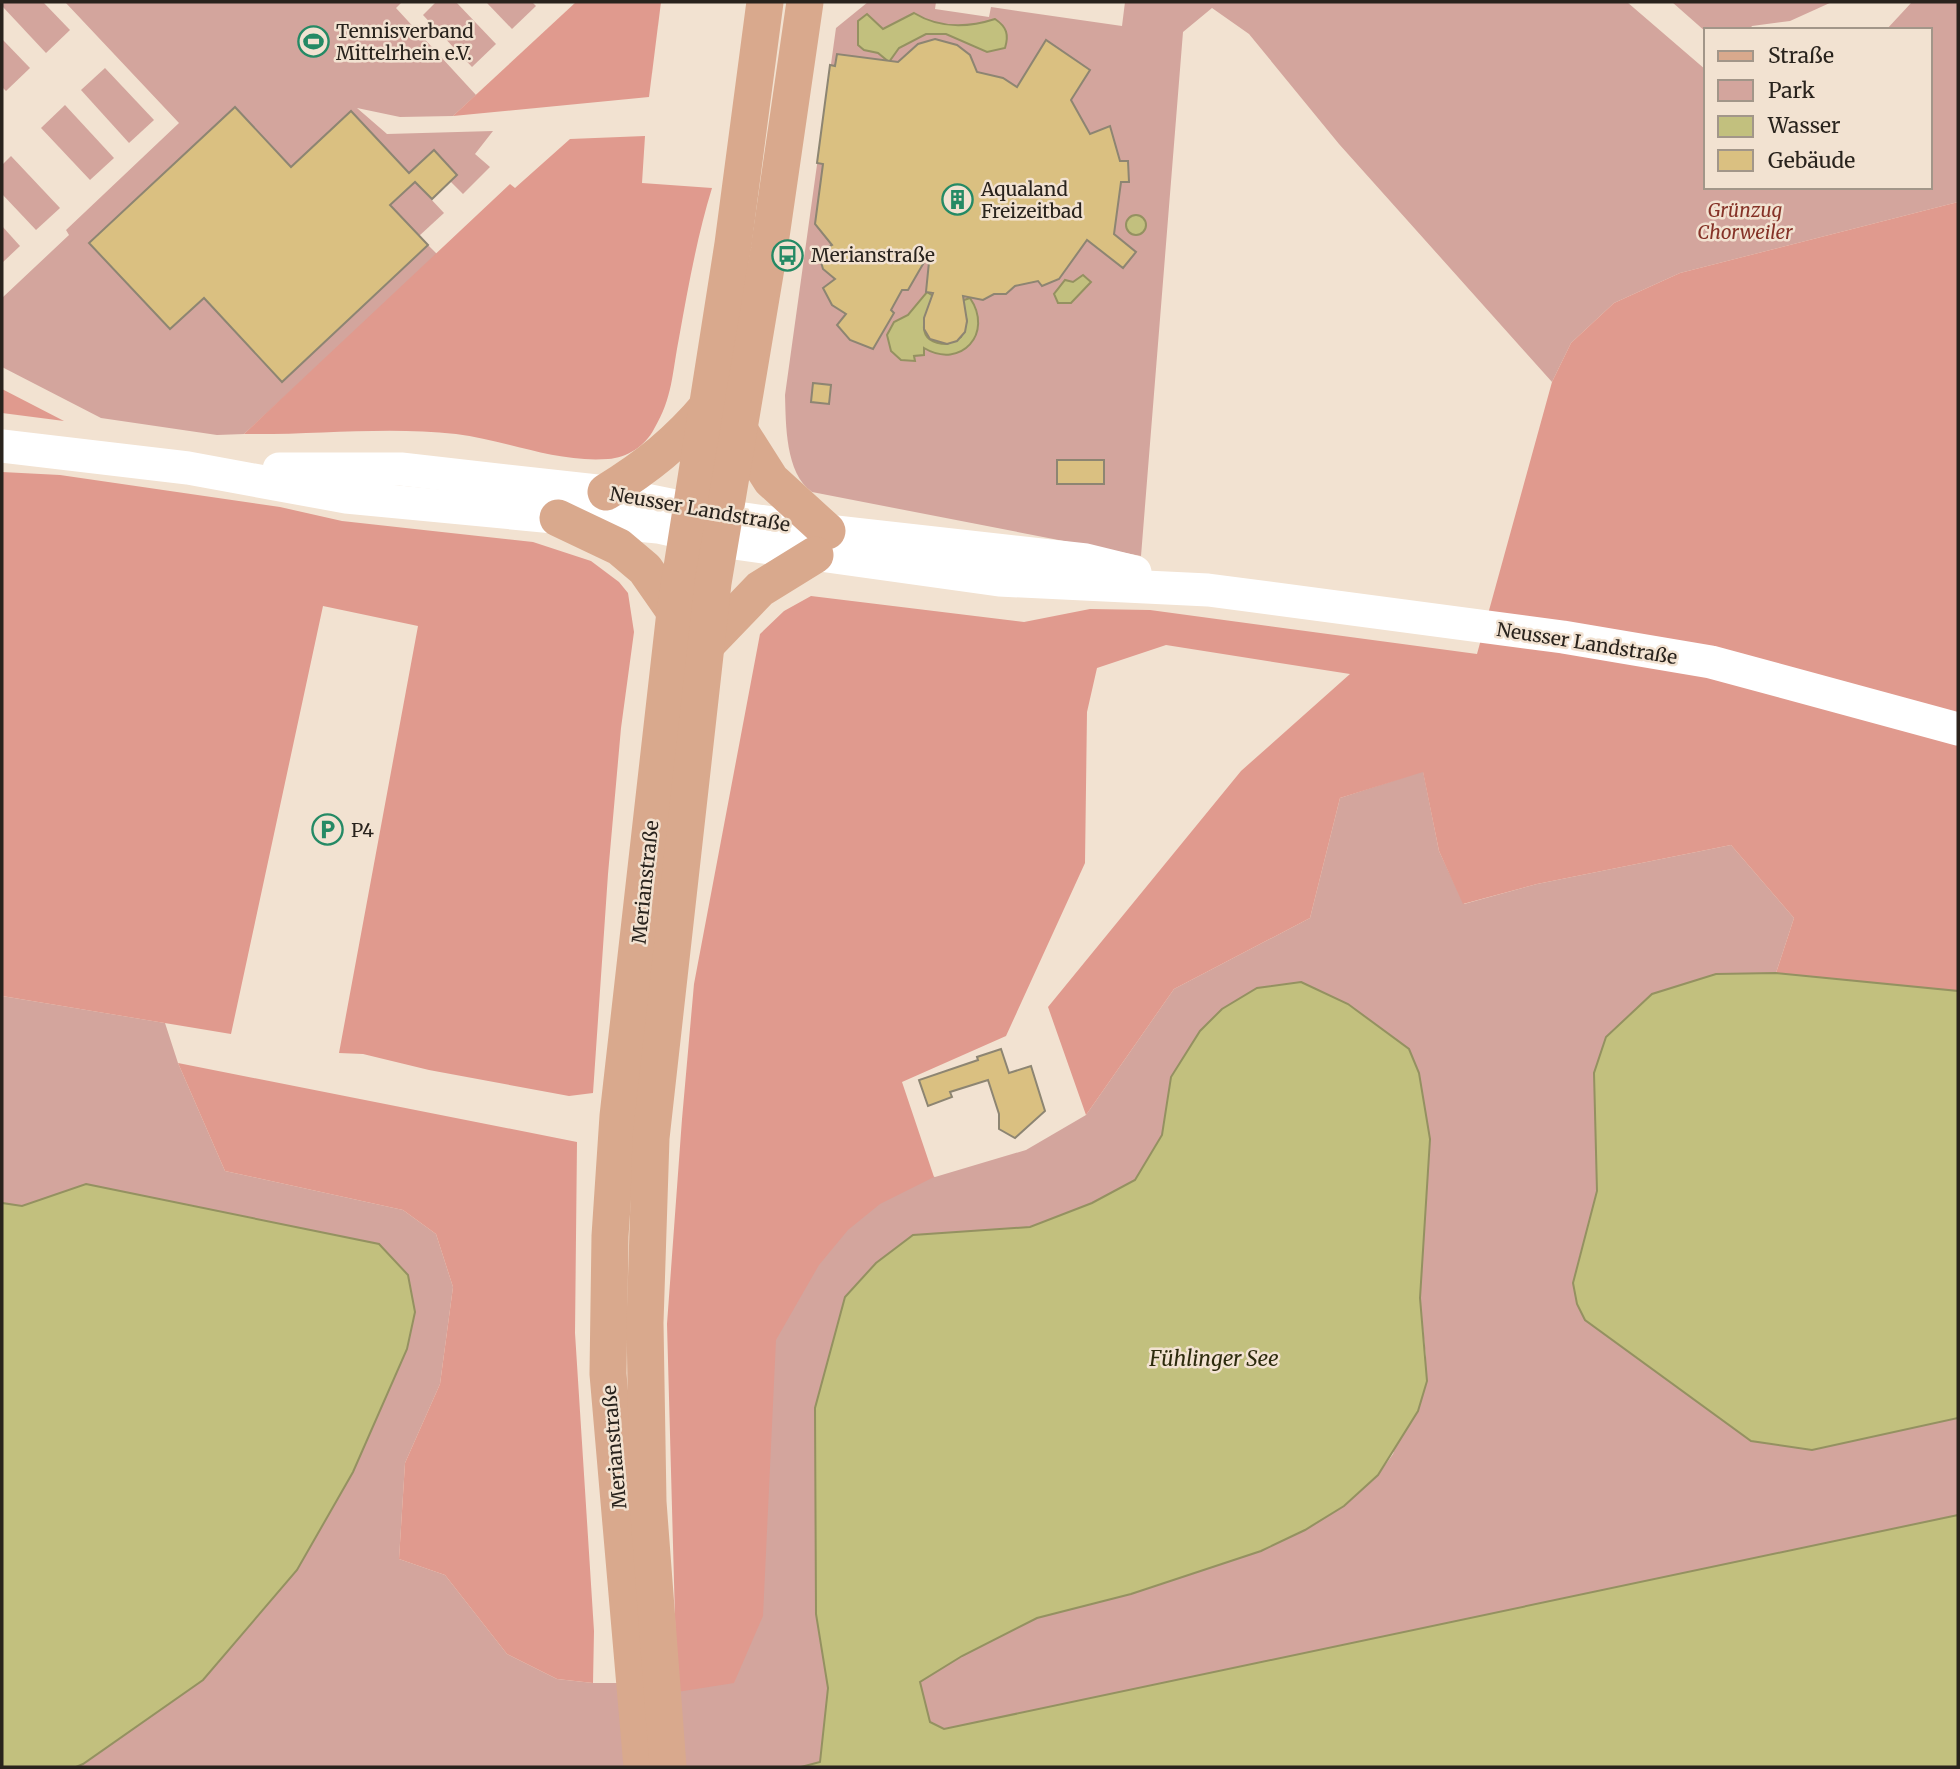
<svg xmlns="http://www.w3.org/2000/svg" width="1960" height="1769" viewBox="0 0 1960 1769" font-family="Merriweather,serif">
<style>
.green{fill:#d3a59d}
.forest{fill:#e09a8e}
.water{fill:#c2c07e;stroke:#949161;stroke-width:2}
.building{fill:#dac081;stroke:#8d8572;stroke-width:2}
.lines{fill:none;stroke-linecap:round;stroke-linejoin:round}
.secondary{stroke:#fff;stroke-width:33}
.primary{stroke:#d9a98d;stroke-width:37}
.labels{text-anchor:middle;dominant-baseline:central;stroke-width:5;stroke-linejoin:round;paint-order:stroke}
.poi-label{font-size:19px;fill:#29231d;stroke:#f2e2d1;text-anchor:start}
.park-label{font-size:19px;font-style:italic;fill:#853227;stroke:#f2e2d1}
.street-label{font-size:19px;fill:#29231d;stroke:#f2e2d1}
.water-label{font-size:21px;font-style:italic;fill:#2d2b0d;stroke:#f2e2d1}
</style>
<rect width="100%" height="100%" fill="#f2e2d1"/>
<g class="green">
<path d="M 2,2 L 43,2 L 70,30 L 46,53 L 2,6 Z"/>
<path d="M 65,2 L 402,2 L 396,8 L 476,95 L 453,116 L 400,117 L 357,108 L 387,134 L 493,131 L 475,154 L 490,167 L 463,194 L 450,181 L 409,173 L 351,111 L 291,167 L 90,243 L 169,329 L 204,298 L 282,382 L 428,245 L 438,255 L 244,434 L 217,435 L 101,418 L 2,367 L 2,298 L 69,235 L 66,230 L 179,123 Z"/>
<path d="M 436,2 L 456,2 L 496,44 L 472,67 L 423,15 Z"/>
<path d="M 486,2 L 532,2 L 536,6 L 512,29 Z"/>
<path d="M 868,2 L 936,2 L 935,9 L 989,17 L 991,7 L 1122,26 L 1125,2 L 1627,2 L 1706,70 L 1706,187 L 1930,187 L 1930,30 L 1886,30 L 1912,2 L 1958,2 L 1958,202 L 1680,273 L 1614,303 L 1571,343 L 1552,382 L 1339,144 L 1249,34 L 1212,8 L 1183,32 L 1141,556 L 812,492 C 785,473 786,424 785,395 L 836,28 Z"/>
<path d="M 1672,2 L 1832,2 L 1790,21 L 1752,26 L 1749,30 L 1706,30 L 1706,32 Z"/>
<path d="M 2,39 L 30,68 L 6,91 L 2,87 Z"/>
<path d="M 105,68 L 154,120 L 129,143 L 81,90 Z"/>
<path d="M 65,105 L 114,158 L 90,180 L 41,128 Z"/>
<path d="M 11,156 L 60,208 L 36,230 L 2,194 L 2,165 Z"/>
<path d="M 415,182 L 444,213 L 419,236 L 390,205 Z"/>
<path d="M 2,226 L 20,246 L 2,263 Z"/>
<path d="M 1423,771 L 1439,851 L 1464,904 L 1537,884 L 1731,845 L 1794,918 L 1776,973 L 1716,974 L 1594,1073 C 1597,1111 1602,1152 1597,1191 C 1591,1239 1561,1271 1585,1320 L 1751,1441 L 1812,1450 L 1958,1418 L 1958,1515 L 944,1729 L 930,1722 L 920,1682 L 962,1656 L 1037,1618 L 1131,1594 L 1261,1551 L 1305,1530 L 1344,1506 L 1378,1475 L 1393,1454 L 1426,1358 L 1420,1299 L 1430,1139 L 1419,1073 L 1409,1049 L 1201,1031 L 1171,1077 L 1162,1135 L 1135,1180 L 1092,1203 L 1030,1227 L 977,1233 L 815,1408 L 816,1614 L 828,1688 L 820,1762 L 801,1767 L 76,1767 L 203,1680 L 353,1472 L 407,1349 L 86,1184 L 22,1206 L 2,1203 L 2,996 L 165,1023 L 178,1063 L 225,1171 L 403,1210 L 436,1234 L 453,1287 L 440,1384 L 405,1463 L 399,1559 L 445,1575 L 507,1654 L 557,1679 L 593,1683 L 734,1683 L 743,1350 L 870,1156 L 935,1177 L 1026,1150 L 1086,1115 L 1174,989 L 1310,918 L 1340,798 Z"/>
</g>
<g class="forest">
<path d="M 576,2 L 661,2 L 649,97 L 453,116 Z"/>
<path d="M 645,136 L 642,183 L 712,188 C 697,237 688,288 679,338 C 672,373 673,397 654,429 C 645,446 627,458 608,459 C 556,463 506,440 456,434 C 385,426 315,435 244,434 L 510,184 L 515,188 L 570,139 Z"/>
<path d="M 1958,202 L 1958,991 L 1776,973 L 1794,918 L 1731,845 L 1537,884 L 1463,904 L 1439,851 L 1423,772 L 1340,798 L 1310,918 L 1174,989 L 1086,1115 L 1048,1007 L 1241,771 L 1350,674 L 1166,645 L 1097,668 L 1087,712 L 1085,863 L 1006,1036 L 902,1082 L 934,1177 L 880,1204 L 848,1230 L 819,1265 L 776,1340 L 763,1616 L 734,1683 L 677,1692 L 667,1324 L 682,1119 L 694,984 L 760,634 L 784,611 L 811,596 L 1024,622 L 1090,609 L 1150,610 L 1477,654 L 1552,382 L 1571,343 L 1614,303 L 1680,273 Z"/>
<path d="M 2,389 L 64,421 L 2,413 Z"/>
<path d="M 2,472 L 60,475 L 280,507 L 342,521 L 533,542 L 591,561 L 619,582 L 628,593 L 634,632 L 621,728 L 608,874 L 593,1093 L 569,1096 L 429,1070 L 363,1054 L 339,1053 L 418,626 L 323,606 L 231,1034 L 2,996 Z"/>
<path d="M 178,1063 L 577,1142 L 575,1333 L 594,1631 L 593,1683 L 557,1679 L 507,1654 L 445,1575 L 399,1559 L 405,1463 L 440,1384 L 453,1287 L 436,1234 L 403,1210 L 225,1171 Z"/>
</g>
<g class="water">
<path d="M 914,13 C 940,29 967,28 995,19 C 1007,27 1009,35 1005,48 L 987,52 L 946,34 L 926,34 L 899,48 L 889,62 L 878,53 L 864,50 L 858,45 L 858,21 L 867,14 L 883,29 Z"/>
<circle cx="1136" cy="225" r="10"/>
<path d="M 1083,275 L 1091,282 L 1071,303 L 1058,303 L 1054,294 L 1065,280 L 1073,282 Z"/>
<path d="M 927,292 L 936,298 C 922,316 914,343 947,344 L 961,337 L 967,321 L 961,301 L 970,298 C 994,333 961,370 924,348 L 924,355 L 914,356 L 915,361 L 901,360 L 891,351 L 887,335 L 894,322 L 908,315 Z"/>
<path d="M 1776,973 L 1958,991 L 1958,1418 L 1812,1450 L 1751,1441 L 1585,1320 L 1577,1304 L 1573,1283 L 1597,1191 L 1594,1073 L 1606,1037 L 1652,994 L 1716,974 Z"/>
<path d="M 1301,982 L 1348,1004 L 1409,1049 L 1419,1073 L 1430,1139 L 1420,1298 L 1427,1381 L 1418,1411 L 1378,1475 L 1344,1506 L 1305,1530 L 1261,1551 L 1131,1594 L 1037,1618 L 962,1656 L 920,1682 L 930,1722 L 944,1729 L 1958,1515 L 1958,1767 L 801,1767 L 820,1762 L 828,1688 L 816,1614 L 815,1408 L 845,1297 L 876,1263 L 913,1235 L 1030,1227 L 1092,1203 L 1135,1180 L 1162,1135 L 1171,1077 L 1200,1031 L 1222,1009 L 1257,988 Z"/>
<path d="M 86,1184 L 379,1244 L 408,1275 L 415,1312 L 407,1349 L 353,1472 L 297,1570 L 203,1680 L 83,1764 L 76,1767 L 2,1767 L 2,1203 L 22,1206 Z"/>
</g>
<g class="building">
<path d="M 935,39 L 957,45 L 970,55 L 977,72 L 1003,78 L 1017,87 L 1046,40 L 1090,70 L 1071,100 L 1090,134 L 1110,126 L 1120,161 L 1128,161 L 1129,182 L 1121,182 L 1114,234 L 1136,252 L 1123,268 L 1087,240 L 1059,279 L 1042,286 L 1038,281 L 1015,286 L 1006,294 L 994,294 L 983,300 L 963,296 L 967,321 L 965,332 L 957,341 L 947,344 L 930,339 L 924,329 L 924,318 L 933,293 L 926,292 L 930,252 L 908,290 L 902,290 L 891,310 L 894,313 L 873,349 L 850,340 L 837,325 L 846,314 L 832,305 L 823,288 L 835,279 L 823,269 L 818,252 L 832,245 L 815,224 L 823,164 L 817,163 L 830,65 L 835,66 L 837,54 L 898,62 L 918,44 Z"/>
<path d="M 235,107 L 291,167 L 351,111 L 409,173 L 434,150 L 457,175 L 432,199 L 415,182 L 390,205 L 428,245 L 282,382 L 204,298 L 170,329 L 89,243 Z"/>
<path d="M 813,383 L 831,385 L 829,404 L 811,402 Z"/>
<rect x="1057" y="460" width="47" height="24"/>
<path d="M 1001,1049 L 1009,1073 L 1031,1066 L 1045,1111 L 1015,1138 L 999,1129 L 999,1114 L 988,1080 L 950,1092 L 952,1097 L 928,1106 L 919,1080 L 978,1060 L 977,1057 Z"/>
</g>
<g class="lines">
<g class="secondary">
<path d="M 2,446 L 188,468 L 346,497 L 658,527 L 720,541 L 999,580 L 1208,590 L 1563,637 L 1711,662 L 1958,729"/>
<path d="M 279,469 L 401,469 L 606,492 L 724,516 L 827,531 L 1086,560 L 1135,572"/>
</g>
<g class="primary">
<path d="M 738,428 L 771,480 L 827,531"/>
<path d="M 606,492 C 647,467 678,442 709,405"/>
<path d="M 558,518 L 619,547 L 645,569 L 675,612"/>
<path d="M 709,642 L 760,589 L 815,555"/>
<path d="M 642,1767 L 608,1374 L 610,1236 L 618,1116 L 675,612 L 733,244 L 765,2"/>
<path d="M 668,1767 L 648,1502 L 645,1323 L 651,1138 L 713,583 L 769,250 L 805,2"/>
</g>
</g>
<defs>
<symbol id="stadium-ring" viewBox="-11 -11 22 22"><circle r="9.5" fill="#f2e2d1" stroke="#258a65" stroke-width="1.5"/><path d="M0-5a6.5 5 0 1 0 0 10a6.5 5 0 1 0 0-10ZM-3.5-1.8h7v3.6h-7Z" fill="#258a65"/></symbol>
<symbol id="building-ring" viewBox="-11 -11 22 22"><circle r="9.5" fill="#f2e2d1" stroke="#258a65" stroke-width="1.5"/><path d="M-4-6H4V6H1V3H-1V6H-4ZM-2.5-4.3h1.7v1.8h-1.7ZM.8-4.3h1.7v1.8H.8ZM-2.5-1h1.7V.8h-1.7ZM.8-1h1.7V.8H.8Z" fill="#258a65"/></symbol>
<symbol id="bus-ring" viewBox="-11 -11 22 22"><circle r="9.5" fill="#f2e2d1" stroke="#258a65" stroke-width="1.5"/><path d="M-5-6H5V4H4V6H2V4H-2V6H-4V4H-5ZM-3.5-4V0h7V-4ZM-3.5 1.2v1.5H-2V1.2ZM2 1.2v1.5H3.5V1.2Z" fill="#258a65"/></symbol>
<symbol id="parking-ring" viewBox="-11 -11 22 22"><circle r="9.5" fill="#f2e2d1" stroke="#258a65" stroke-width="1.5"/><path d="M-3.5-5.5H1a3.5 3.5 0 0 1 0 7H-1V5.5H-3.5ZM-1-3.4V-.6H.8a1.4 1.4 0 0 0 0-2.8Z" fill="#258a65"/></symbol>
</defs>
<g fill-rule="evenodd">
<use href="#stadium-ring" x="296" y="24" width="35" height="35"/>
<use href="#building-ring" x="940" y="182" width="35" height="35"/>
<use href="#bus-ring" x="770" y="238" width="35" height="35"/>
<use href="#parking-ring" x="310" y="812" width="35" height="35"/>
</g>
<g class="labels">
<g class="poi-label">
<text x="336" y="31">Tennisverband<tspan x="336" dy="22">Mittelrhein e.V.</tspan></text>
<text x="981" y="189">Aqualand<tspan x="981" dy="22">Freizeitbad</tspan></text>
<text x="811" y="255">Merianstraße</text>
<text x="351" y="830">P4</text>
</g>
<g class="park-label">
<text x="1745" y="210">Grünzug<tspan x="1745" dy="22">Chorweiler</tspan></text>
</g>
<g class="street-label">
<text transform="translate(700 509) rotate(10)">Neusser Landstraße</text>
<text transform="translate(1587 643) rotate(9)">Neusser Landstraße</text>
<text transform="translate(645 882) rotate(-84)">Merianstraße</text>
<text transform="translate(614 1447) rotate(-95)">Merianstraße</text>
</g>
<g class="water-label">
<text x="1214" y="1358">Fühlinger See</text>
</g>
</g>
<rect width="1960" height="1769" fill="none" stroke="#29231d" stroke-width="7"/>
<rect x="1704" y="28" width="228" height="161" fill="#f2e2d1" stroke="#a29689" stroke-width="2"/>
<rect x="1718" y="51" width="35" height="10" fill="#d9a98d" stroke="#a29689" stroke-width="2"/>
<text x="1768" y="63" font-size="21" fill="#29231d">Straße</text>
<rect x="1718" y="80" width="35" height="21" fill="#d3a59d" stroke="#a29689" stroke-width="2"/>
<text x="1768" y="98" font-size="21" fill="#29231d">Park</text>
<rect x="1718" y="116" width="35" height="21" fill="#c2c07e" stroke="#a29689" stroke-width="2"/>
<text x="1768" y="133" font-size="21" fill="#29231d">Wasser</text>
<rect x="1718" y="150" width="35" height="21" fill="#dac081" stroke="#a29689" stroke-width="2"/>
<text x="1768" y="168" font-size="21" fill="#29231d">Gebäude</text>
</svg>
